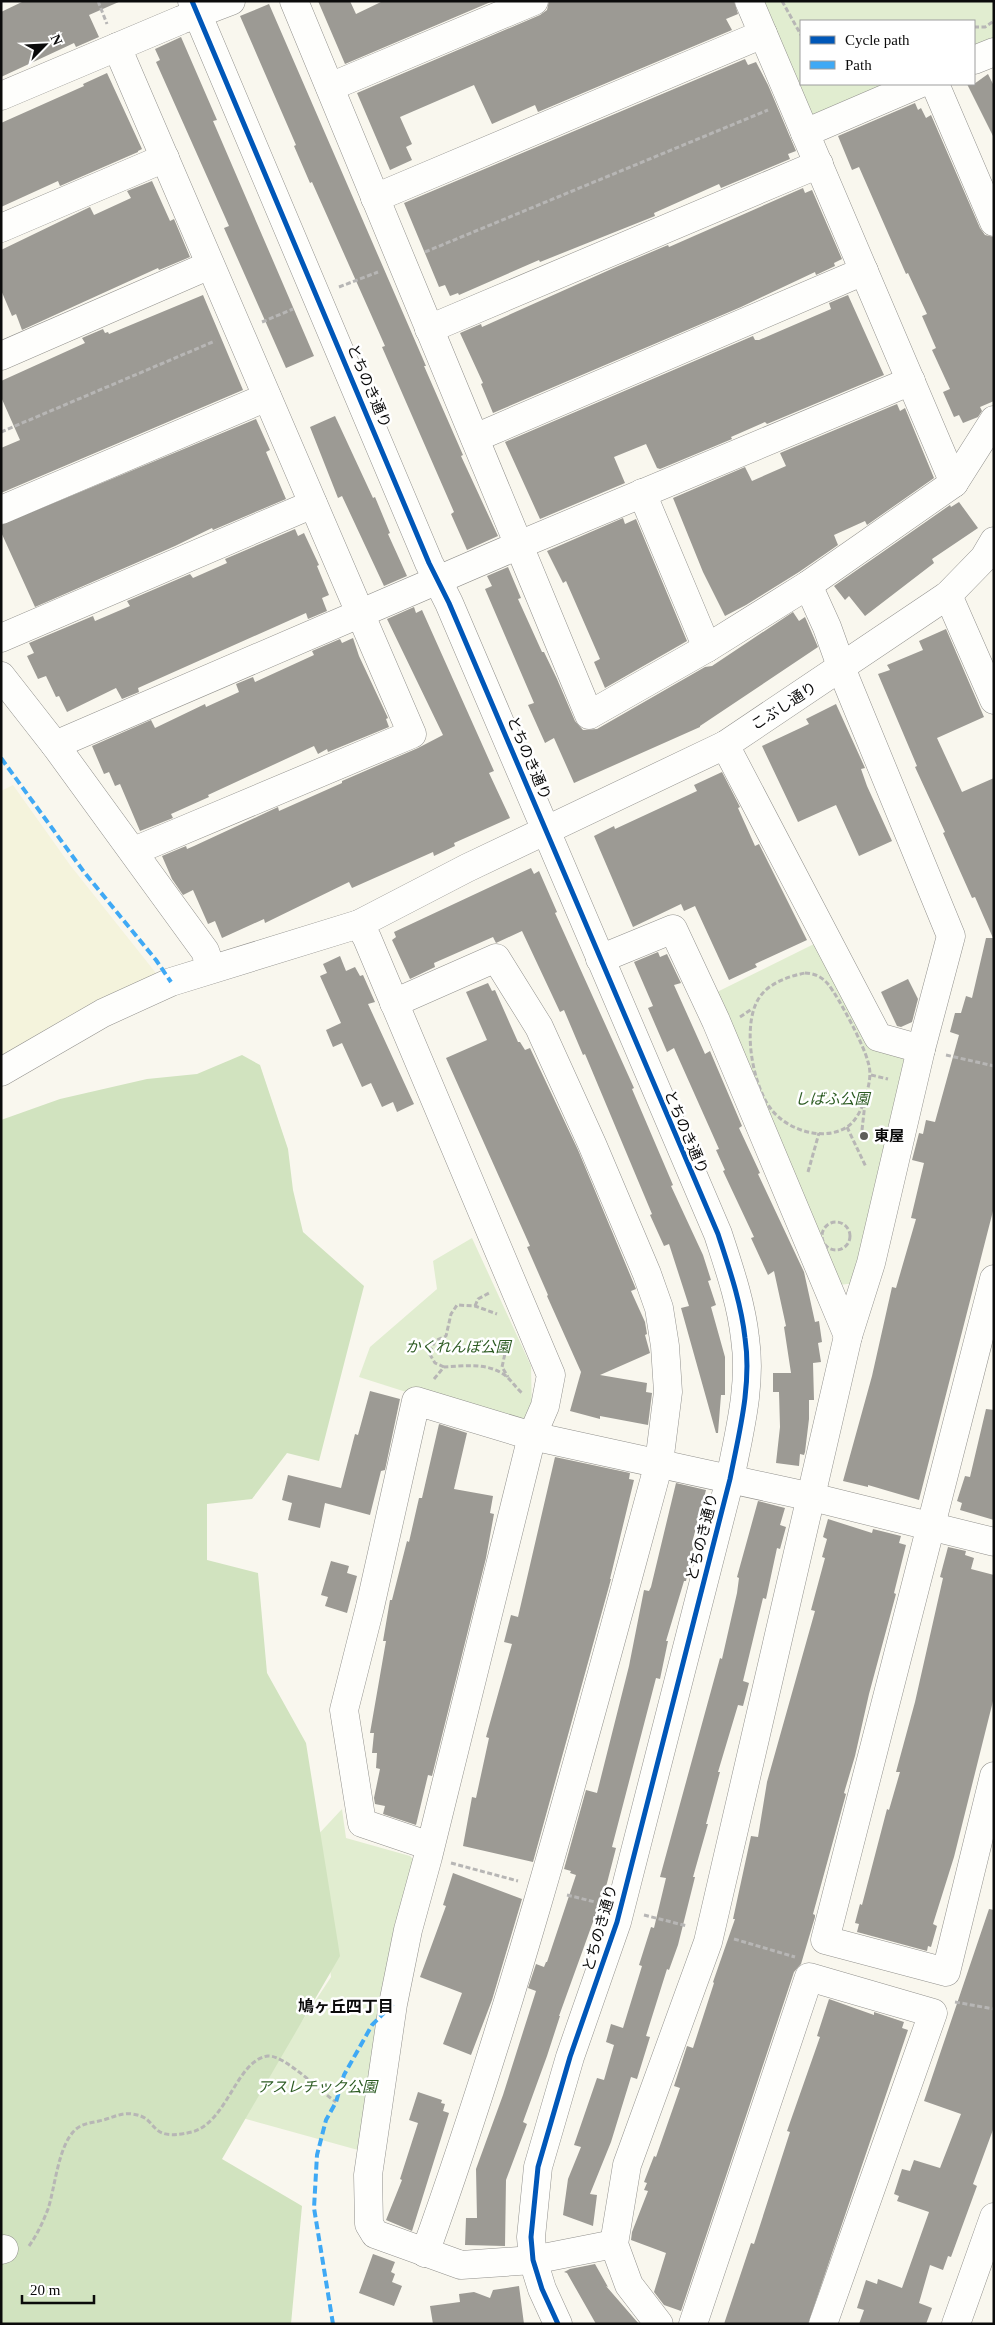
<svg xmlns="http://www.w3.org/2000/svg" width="995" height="2325" viewBox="0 0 995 2325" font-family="'Times New Roman','Noto Sans JP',serif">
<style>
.farmland{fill:#f4f3dc}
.green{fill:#e1edd0}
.forest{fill:#d1e3bf}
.building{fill:#9c9a94}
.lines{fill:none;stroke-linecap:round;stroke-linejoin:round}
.minor-casing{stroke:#92918d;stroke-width:29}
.path{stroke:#b7b6b5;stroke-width:3;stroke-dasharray:5 2.5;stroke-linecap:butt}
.minor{stroke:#fefefc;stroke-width:28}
.quiet{stroke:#3fa9f5;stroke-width:4;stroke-dasharray:8 4;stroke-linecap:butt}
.cycleway-casing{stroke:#fff;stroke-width:8}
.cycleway{stroke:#0057b8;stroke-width:5}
.poi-dot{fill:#5e5e5a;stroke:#fff;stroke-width:2}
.labels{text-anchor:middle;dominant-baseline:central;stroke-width:5;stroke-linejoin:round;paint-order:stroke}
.street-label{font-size:15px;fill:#0b0b0b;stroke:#fff}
.park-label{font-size:15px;font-style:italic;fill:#2c5b22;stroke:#fff}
.poi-label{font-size:15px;font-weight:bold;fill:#0b0b0b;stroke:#fff;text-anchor:start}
.neighbourhood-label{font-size:16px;font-weight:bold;fill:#0b0b0b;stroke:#fff}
</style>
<rect width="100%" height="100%" fill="#f9f7ee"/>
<path class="farmland" d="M 13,785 L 70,865 L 159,977 L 1,1058 L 1,791 Z"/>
<g class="green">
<path d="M 759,1 L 994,1 L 994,39 L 974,48 L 974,21 L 801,21 L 801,84 L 891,84 L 817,116 L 809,113 Z"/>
<path d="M 818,942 L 908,1065 L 856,1283 L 839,1285 L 715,993 Z"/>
<path d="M 472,1238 L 531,1366 L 532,1412 L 513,1426 L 359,1377 L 370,1347 L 437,1289 L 433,1261 Z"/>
<path d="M 342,1809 L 346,1838 L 410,1856 L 419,1865 L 358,2150 L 239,2117 L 331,1977 L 314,1839 Z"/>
</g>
<path class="forest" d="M 242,1055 L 260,1065 L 288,1149 L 293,1190 L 303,1232 L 364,1286 L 319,1461 L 287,1453 L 252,1499 L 207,1504 L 207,1560 L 258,1573 L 267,1673 L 306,1743 L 340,1956 L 222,2159 L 302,2206 L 291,2324 L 1,2324 L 1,1120 L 60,1099 L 147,1079 L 197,1074 Z"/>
<g class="building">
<path d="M 24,1 L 121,1 L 89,15 L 99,37 L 76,47 L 74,43 L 1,77 L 1,12 Z"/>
<path d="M 318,1 L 350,1 L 356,14 L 383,1 L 493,1 L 345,64 Z"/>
<path d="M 549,1 L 734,1 L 738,14 L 726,19 L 732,30 L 538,112 L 535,105 L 492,124 L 474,85 L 400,117 L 412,144 L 406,147 L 412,160 L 390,170 L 357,93 L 540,15 L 547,10 Z"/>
<path d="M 269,4 L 426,366 L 424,366 L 463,455 L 461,456 L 498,536 L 467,550 L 451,514 L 454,512 L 382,347 L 385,346 L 312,182 L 310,183 L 294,146 L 296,145 L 240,16 Z"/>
<path d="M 181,37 L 217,120 L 213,121 L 314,356 L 286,368 L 224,228 L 229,226 L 156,62 L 160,60 L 155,49 Z"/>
<path d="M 745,59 L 748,65 L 756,62 L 768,85 L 796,151 L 788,154 L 790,159 L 721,188 L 719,184 L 654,213 L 655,216 L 540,262 L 539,260 L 459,295 L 458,293 L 450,296 L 445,285 L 439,287 L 404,203 Z"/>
<path d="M 107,73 L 142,149 L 138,151 L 138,152 L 60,186 L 58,181 L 1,207 L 1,123 L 84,86 L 83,84 Z"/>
<path d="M 988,74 L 994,86 L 994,138 L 967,84 L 974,84 Z"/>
<path d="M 915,103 L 918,110 L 921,108 L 926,118 L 931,115 L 980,228 L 985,235 L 994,237 L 994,401 L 980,407 L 982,411 L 978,417 L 963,423 L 959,415 L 954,417 L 943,392 L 950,389 L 932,350 L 936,348 L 922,316 L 927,314 L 908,273 L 906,274 L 859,167 L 852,170 L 838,136 Z"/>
<path d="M 152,181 L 170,221 L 174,219 L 190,257 L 159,270 L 158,268 L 22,330 L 16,314 L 12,316 L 1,290 L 1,250 L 90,207 L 94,215 L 131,198 L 127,191 Z"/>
<path d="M 803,188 L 805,193 L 812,190 L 842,259 L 834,263 L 835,266 L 816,275 L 815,272 L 741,307 L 493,413 L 481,384 L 483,383 L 460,333 L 481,324 L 482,327 L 616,267 L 668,245 L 669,247 Z"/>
<path d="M 203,295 L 243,390 L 1,493 L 1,448 L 20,440 L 1,397 L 1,381 L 85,343 L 82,338 L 103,329 L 105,333 L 108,332 L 109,334 Z"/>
<path d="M 848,295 L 884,375 L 767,424 L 765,422 L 731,437 L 732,439 L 660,469 L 657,468 L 646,444 L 614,457 L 625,483 L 540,519 L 505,442 L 753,336 L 755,340 L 759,340 L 831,309 L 829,303 Z"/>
<path d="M 897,404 L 900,411 L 905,408 L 934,478 L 867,525 L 865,521 L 834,535 L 838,545 L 799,572 L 746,605 L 725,616 L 703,572 L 673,498 L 745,467 L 752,481 L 786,466 L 780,453 Z"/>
<path d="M 335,416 L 373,498 L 375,497 L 390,533 L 388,534 L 407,576 L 384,586 L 342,496 L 338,498 L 310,427 Z"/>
<path d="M 256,419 L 270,450 L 266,452 L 286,499 L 213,530 L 212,528 L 175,546 L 35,607 L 1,532 L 1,525 Z"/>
<path d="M 959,502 L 978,528 L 932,559 L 934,563 L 865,616 L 849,596 L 845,600 L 834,586 L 950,505 L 951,507 Z"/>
<path d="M 623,518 L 625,524 L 636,519 L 687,641 L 605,688 L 594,662 L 600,659 L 566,581 L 563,583 L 547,551 Z"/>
<path d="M 295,529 L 298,536 L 304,533 L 319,565 L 317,566 L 329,595 L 322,598 L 327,611 L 308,619 L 306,613 L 138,688 L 139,692 L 122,699 L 116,688 L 67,712 L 59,696 L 56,697 L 46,676 L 38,679 L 27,656 L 34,653 L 29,643 L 93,616 L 95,621 L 130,606 L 127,601 L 190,574 L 193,578 L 227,563 L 225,559 Z"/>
<path d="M 508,567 L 521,598 L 518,599 L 542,652 L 544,652 L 557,679 L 575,721 L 583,730 L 597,729 L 705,667 L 712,666 L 793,612 L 799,621 L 805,617 L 818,647 L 700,726 L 700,727 L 574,783 L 554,738 L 545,743 L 528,705 L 534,703 L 485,589 L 492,586 L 487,576 Z"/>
<path d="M 414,607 L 416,613 L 422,610 L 494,771 L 489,773 L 510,818 L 454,843 L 455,846 L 434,856 L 433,852 L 352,888 L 349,882 L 265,923 L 264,919 L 222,938 L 215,921 L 208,924 L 193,890 L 183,895 L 172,879 L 162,856 L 186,846 L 187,849 L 194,846 L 278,807 L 279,811 L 342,783 L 342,781 L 418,748 L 443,735 L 387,619 Z"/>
<path d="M 946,629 L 984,717 L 937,738 L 962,792 L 994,778 L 994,1207 L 919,1500 L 868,1485 L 868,1487 L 843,1481 L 872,1376 L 892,1287 L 896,1288 L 916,1219 L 911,1218 L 924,1163 L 912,1160 L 919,1133 L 923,1134 L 926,1120 L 935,1122 L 959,1035 L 950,1032 L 955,1013 L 961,1013 L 966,996 L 972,998 L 986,938 L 993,938 L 975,897 L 972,898 L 943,833 L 945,832 L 915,767 L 917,766 L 878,674 L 890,670 L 887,665 L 923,650 L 919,641 Z"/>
<path d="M 353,638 L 359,656 L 388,718 L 386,719 L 389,727 L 328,752 L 327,749 L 318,754 L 314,746 L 208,795 L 209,797 L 171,814 L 173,818 L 140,831 L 120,784 L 115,786 L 109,772 L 104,774 L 92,746 L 151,720 L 155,728 L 205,704 L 206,707 L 239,692 L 236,684 L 253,677 L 255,682 L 314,655 L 312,651 L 340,639 L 342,643 Z"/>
<path d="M 836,704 L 865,768 L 861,769 L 867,786 L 892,841 L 859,856 L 836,805 L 798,822 L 762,746 L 809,724 L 806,719 Z"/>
<path d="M 722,772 L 740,807 L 738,808 L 755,846 L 759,844 L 807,940 L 755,964 L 757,967 L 729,980 L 695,906 L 684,911 L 681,904 L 633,927 L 594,836 L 614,826 L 615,829 L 697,791 L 694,785 Z"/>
<path d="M 531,868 L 534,874 L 539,871 L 557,912 L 555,913 L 634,1088 L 632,1089 L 673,1185 L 671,1186 L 703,1255 L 711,1280 L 708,1281 L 716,1305 L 711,1307 L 725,1357 L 725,1395 L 721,1395 L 718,1433 L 716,1433 L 681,1308 L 689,1306 L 669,1244 L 664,1246 L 650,1215 L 652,1214 L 585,1054 L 583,1055 L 564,1010 L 560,1012 L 522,931 L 496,943 L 493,937 L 434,963 L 435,967 L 410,979 L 392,940 L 396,937 L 394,932 Z"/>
<path d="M 658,952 L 660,957 L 667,954 L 681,983 L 674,985 L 705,1054 L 710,1051 L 742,1126 L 739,1128 L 760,1173 L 758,1174 L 804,1272 L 815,1322 L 819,1321 L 822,1342 L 818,1343 L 821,1362 L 813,1363 L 814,1400 L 809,1400 L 809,1419 L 805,1452 L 804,1455 L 800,1454 L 799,1466 L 776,1463 L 780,1427 L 779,1392 L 773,1392 L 773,1373 L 791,1373 L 784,1327 L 786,1326 L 774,1271 L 768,1275 L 751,1238 L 754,1237 L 723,1171 L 725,1170 L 716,1150 L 719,1149 L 674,1048 L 667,1052 L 648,1008 L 653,1006 L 634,962 Z"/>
<path d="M 340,956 L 346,971 L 355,967 L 360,976 L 363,975 L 375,1002 L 368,1004 L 414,1104 L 397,1112 L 393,1102 L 382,1107 L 371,1083 L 362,1087 L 342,1043 L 333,1047 L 326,1030 L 341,1023 L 320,976 L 327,973 L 323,964 Z"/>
<path d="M 908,979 L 918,999 L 912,1022 L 901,1027 L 897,1026 L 881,992 Z"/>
<path d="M 488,983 L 492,991 L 495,990 L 518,1042 L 520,1042 L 525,1050 L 530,1048 L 578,1150 L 636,1289 L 631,1291 L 645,1322 L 647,1334 L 645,1335 L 650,1353 L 600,1375 L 647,1383 L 646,1392 L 652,1393 L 648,1425 L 600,1416 L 600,1419 L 570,1411 L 581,1372 L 547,1296 L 548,1295 L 527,1247 L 530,1246 L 446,1058 L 487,1040 L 466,992 Z"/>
<path d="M 370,1391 L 400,1399 L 385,1470 L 381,1471 L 370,1515 L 325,1503 L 320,1528 L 288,1520 L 292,1503 L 282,1500 L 288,1475 L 341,1488 L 355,1434 L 358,1435 Z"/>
<path d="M 986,1409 L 994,1410 L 994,1520 L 960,1510 L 962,1503 L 957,1501 L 965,1476 L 970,1477 Z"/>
<path d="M 439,1424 L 467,1433 L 454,1489 L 493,1496 L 490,1513 L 494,1514 L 486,1558 L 432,1776 L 428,1775 L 416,1825 L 383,1814 L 385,1806 L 375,1804 L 374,1798 L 380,1769 L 376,1768 L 377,1753 L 372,1753 L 374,1733 L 370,1733 L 386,1641 L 383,1641 L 390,1600 L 392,1600 L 407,1541 L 409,1542 L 419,1498 L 422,1498 Z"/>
<path d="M 555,1457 L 630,1473 L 629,1479 L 634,1480 L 610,1579 L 611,1579 L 533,1862 L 463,1846 L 472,1797 L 476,1798 L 489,1738 L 486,1737 L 512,1644 L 504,1642 L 511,1615 L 518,1617 Z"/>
<path d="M 676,1483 L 706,1490 L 692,1543 L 694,1544 L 686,1581 L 684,1581 L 666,1641 L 668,1641 L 660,1679 L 656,1678 L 612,1847 L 616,1848 L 607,1883 L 559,2016 L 560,2016 L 547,2056 L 523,2122 L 527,2124 L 506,2180 L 505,2246 L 465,2245 L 466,2218 L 477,2218 L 476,2169 L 503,2095 L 536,1991 L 528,1988 L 536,1964 L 544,1967 L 546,1962 L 547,1962 L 576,1875 L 570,1873 L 571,1871 L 564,1869 L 586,1790 L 597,1793 L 629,1666 L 644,1590 L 649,1591 L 651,1587 Z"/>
<path d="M 758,1501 L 785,1508 L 780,1525 L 786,1527 L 780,1549 L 777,1548 L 766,1599 L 763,1598 L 743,1681 L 749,1683 L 743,1706 L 738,1705 L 718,1772 L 720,1772 L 706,1824 L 708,1824 L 693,1877 L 695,1877 L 678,1945 L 669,1970 L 667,1969 L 646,2036 L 650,2037 L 637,2079 L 631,2077 L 611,2142 L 590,2194 L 597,2195 L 593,2226 L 563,2215 L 568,2179 L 581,2147 L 574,2145 L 597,2078 L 604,2080 L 614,2045 L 606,2042 L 611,2024 L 623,2028 L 642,1966 L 639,1965 L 651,1927 L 654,1928 L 666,1878 L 660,1877 L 720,1658 L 722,1659 L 737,1593 L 739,1578 L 737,1577 Z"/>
<path d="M 828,1519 L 872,1533 L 873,1529 L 901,1536 L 899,1543 L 906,1545 L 894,1593 L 896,1594 L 869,1694 L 855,1756 L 844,1793 L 846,1794 L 813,1914 L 815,1915 L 815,1917 L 801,1964 L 794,1972 L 681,2311 L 664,2305 L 654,2292 L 666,2253 L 631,2240 L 632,2232 L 648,2191 L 644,2190 L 647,2183 L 644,2182 L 654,2156 L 656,2157 L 680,2088 L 674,2086 L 687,2046 L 693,2048 L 714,1983 L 713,1982 L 735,1919 L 733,1919 L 751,1836 L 758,1837 L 767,1782 L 815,1611 L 811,1610 L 825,1558 L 822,1557 L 827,1539 L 823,1537 Z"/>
<path d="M 948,1547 L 966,1551 L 965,1555 L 974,1558 L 971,1569 L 994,1575 L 994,1697 L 954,1857 L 933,1924 L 937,1926 L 931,1947 L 928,1946 L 927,1951 L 857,1932 L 859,1924 L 855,1923 L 860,1904 L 862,1905 L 887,1809 L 889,1810 L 900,1772 L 896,1772 L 915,1702 L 943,1578 L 940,1577 Z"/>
<path d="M 331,1561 L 349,1566 L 347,1573 L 357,1576 L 347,1613 L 325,1606 L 328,1597 L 321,1595 Z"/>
<path d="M 453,1873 L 522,1899 L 492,2000 L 471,2055 L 443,2044 L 462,1993 L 420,1977 L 446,1906 L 443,1905 Z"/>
<path d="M 989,1909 L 994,1910 L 994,2127 L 973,2184 L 977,2186 L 951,2257 L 948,2256 L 943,2270 L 930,2265 L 919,2303 L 932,2308 L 926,2324 L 859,2324 L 864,2310 L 857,2308 L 866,2280 L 877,2284 L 878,2279 L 902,2288 L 929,2212 L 897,2201 L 899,2196 L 894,2194 L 902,2169 L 910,2171 L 914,2160 L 940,2168 L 961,2114 L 924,2101 Z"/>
<path d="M 829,1999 L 874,2015 L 874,2012 L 904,2022 L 902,2028 L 908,2030 L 808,2324 L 724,2324 L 751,2243 L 754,2244 L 790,2132 L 787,2131 L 820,2037 L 817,2036 Z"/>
<path d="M 418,2092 L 442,2100 L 441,2103 L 445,2104 L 443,2111 L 449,2113 L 412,2231 L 386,2220 L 402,2180 L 400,2179 L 418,2123 L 409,2120 Z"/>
<path d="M 373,2254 L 395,2262 L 391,2272 L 395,2274 L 392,2282 L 402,2286 L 394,2306 L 359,2293 Z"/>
<path d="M 595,2264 L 608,2287 L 606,2286 L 639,2324 L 596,2324 L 567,2273 L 564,2272 L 570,2269 Z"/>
<path d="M 519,2286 L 524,2324 L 433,2324 L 430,2306 L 460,2302 L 459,2294 L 474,2292 L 490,2298 L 493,2290 Z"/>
</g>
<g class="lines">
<defs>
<g id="minor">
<path d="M 192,1 L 429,563 L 449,603 L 718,1234 C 729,1268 741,1302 745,1338 C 752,1385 739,1433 730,1479 L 617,1922 L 570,2057 L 538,2167 L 531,2237 L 533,2260 L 542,2289 L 558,2324"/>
<path d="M 294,1 L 589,715 L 707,648 L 808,585 L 954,483 L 994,420"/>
<path d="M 749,1 L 954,483"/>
<path d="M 117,47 L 412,734 L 134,851"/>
<path d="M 974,60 L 994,52"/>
<path d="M 935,84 L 994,222"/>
<path d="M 330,87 L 534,1"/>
<path d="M 1,96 L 181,20 L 231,1"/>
<path d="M 805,133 L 919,84"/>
<path d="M 375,198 L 763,34"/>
<path d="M 1,228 L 165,158"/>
<path d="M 429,329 L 819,164"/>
<path d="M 1,356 L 210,265"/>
<path d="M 475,438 L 864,271"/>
<path d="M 642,493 L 707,648"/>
<path d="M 1,510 L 267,397"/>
<path d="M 948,595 L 994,700"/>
<path d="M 1,638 L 313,504"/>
<path d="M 1,676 L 55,745 L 205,951 L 211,968"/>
<path d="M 55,745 L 519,545 L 911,381"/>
<path d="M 725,745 L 878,1037 L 921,1049"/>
<path d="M 359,924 L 367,938 L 551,1375 L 545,1406 L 532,1436 L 428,1857 L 408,1930 L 393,2004 L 368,2175 L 369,2224 L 375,2234 L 461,2265 L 533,2260 L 614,2244"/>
<path d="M 600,959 L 673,929 L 716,1021 L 848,1336"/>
<path d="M 394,1003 L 496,958 L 539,1027 L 592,1144 L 647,1274 L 659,1308 L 665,1346 L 668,1392 L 659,1463 C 587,1728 518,1994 425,2253"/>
<path d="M 1,1072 L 103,1013 L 171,982 L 359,924 L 467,868 L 725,745 L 948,595 L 984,558 L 994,541"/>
<path d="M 994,1279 L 825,1940 L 946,1972 L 994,1776"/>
<path d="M 430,1846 L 362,1823 L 344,1710 L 370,1607 L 416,1401 L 532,1436 L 812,1497 L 994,1542"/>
<path d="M 1,2250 L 4,2249"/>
<path d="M 659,2324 L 629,2285 L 614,2244 L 627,2165 L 708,1942 L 848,1336 L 871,1263 L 921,1049 L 951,936 L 846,680 L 827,627 L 808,585"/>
<path d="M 693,2324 L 809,1977 L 933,2013 L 823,2324"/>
<path d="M 956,2324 L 994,2217"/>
</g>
</defs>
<use href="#minor" class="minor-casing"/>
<g class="path">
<path d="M 98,1 L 107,24"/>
<path d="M 782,1 L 801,35"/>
<path d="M 974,27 L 985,27 L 994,21"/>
<path d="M 425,252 L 768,110"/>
<path d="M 339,287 L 378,272"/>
<path d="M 262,322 L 293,309"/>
<path d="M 1,432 L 215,341"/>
<path d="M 805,973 C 814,973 822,977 828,984 C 839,998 864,1045 868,1062 C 871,1071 870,1079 868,1088 C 865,1101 859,1119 847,1127 C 823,1142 787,1130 771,1109 C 752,1085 740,1019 762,994 C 772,982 790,976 805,973 Z"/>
<path d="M 740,1017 L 752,1009"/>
<path d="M 946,1055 L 994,1066"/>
<path d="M 871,1075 L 888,1079"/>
<path d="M 847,1127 L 866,1167"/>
<path d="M 862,1130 L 865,1103"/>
<path d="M 808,1172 L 819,1133"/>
<circle cx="836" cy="1236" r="14"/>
<path d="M 475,1306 L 478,1299 L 489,1293"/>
<path d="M 508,1340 L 502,1367 L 508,1377"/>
<path d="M 444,1367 L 435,1363 L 429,1353 L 435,1341 L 446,1336 L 451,1314 L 457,1305 L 475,1306 L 497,1314"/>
<path d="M 434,1379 L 444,1367 C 465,1366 488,1362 506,1376 C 512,1381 516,1388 522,1393"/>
<path d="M 451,1863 L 518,1881"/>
<path d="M 567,1895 L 595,1902"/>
<path d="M 644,1915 L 687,1926"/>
<path d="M 734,1939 L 795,1957"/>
<path d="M 955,2002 L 994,2009"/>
<path d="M 29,2246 C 37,2235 43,2222 48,2209 C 55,2188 58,2146 75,2130 C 81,2124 90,2123 99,2121 C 110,2119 121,2112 132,2114 C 161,2117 145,2143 192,2132 C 228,2122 236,2060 268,2056 C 285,2055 321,2092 336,2102"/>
</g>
<use href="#minor" class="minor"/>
<g class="quiet">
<path d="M 1,758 L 84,872 L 156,960 L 171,982"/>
<path d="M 333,2324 L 314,2208 L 317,2155 L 326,2120 L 336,2102 L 344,2075 L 372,2025 L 393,2004"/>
</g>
<defs>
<path id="cycleway" d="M 192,1 L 429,563 L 449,603 L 718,1234 C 729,1268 741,1302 745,1338 C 752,1385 739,1433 730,1479 L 617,1922 L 570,2057 L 538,2167 L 531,2237 L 533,2260 L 542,2289 L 558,2324"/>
</defs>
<use href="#cycleway" class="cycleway-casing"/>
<use href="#cycleway" class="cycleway"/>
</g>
<circle class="poi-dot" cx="864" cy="1136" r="5"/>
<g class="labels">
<g class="street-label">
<text transform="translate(369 386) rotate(67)">とちのき通り</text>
<text transform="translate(784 706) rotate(-33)">こぶし通り</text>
<text transform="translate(529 758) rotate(67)">とちのき通り</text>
<text transform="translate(686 1132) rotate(67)">とちのき通り</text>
<text transform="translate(702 1537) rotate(-76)">とちのき通り</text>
<text transform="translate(600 1928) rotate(-74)">とちのき通り</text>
</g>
<g class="park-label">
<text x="832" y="1099">しばふ公園</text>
<text x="458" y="1347">かくれんぼ公園</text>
<text x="317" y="2087">アスレチック公園</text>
</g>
<g class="poi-label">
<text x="874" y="1136">東屋</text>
</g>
<g class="neighbourhood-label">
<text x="346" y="2006">鳩ヶ丘四丁目</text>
</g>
</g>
<rect width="995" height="2325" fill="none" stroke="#0b0b0b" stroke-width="5"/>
<rect x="800" y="20" width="175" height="65" fill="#ffffff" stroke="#9d9d9d"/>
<rect x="810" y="36" width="25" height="8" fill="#0057b8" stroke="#9d9d9d"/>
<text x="845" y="45" font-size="15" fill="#0b0b0b">Cycle path</text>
<rect x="810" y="61" width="25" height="8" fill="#3fa9f5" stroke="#9d9d9d"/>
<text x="845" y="70" font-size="15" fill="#0b0b0b">Path</text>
<g transform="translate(45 45) rotate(66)" stroke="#ffffff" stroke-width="4" paint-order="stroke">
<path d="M0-4L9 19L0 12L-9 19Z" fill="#0b0b0b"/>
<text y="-8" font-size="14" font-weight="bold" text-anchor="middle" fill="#0b0b0b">N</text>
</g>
<path d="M22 2295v8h72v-8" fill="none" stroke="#0b0b0b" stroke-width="2.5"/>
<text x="30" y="2295" font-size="15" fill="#0b0b0b" stroke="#ffffff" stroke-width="4" paint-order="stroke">20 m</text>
</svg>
